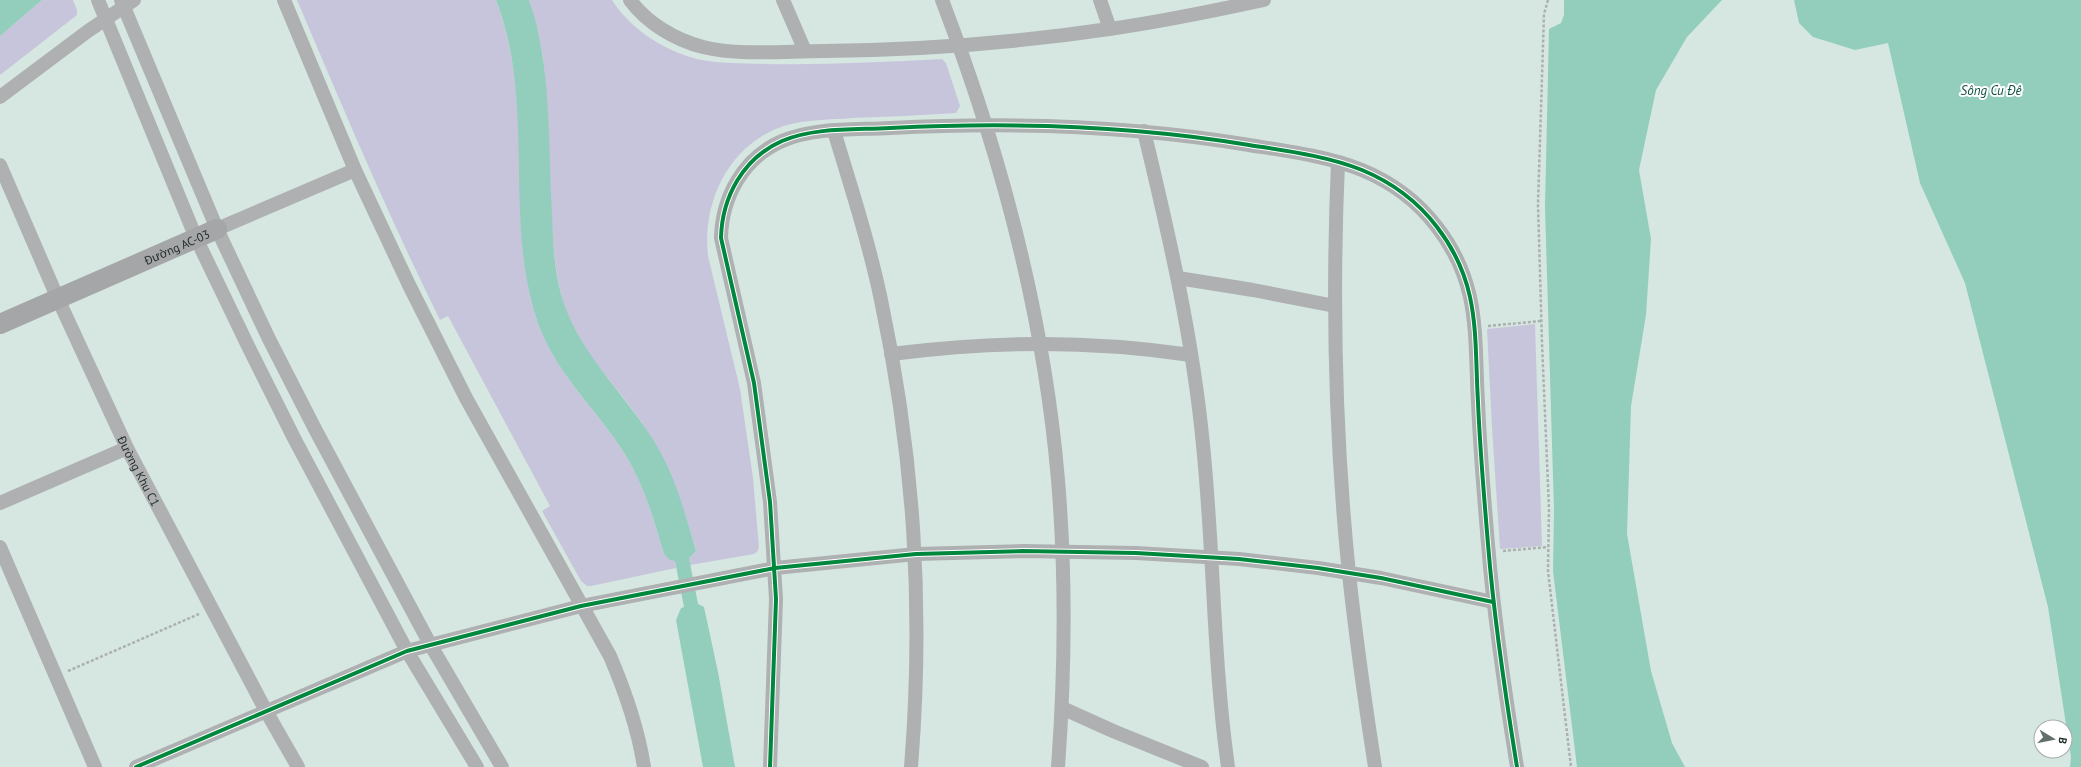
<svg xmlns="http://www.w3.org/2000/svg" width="2081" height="767" viewBox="0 0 2081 767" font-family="'PT Sans',sans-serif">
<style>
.green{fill:#c7c5db}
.water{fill:#92cebb}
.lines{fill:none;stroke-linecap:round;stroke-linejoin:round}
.path{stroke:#acb0b0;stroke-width:2.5;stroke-dasharray:3 2;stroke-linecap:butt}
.street{stroke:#afb0b2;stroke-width:14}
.secondary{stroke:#a5a6a8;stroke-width:20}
.cycleway-casing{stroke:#fff;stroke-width:6}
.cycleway{stroke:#00873e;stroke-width:4}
.labels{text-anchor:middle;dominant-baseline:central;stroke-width:4;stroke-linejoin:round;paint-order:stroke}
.street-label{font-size:12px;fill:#222d29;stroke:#fff}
.water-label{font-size:13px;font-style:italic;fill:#0d5040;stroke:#fff}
</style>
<rect width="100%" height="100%" fill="#d6e7e1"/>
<g class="green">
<path d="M 42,0 L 73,0 L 77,10 L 77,15 L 0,75 L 0,36 Z"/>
<path d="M 297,0 L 496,0 C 522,69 519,146 523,218 C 524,250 525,281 534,311 C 550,368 590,401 621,448 C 643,481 653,517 664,554 L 675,561 L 676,568 L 591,586 L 587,586 L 581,581 L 542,511 L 550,506 L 448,316 L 440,320 C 388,215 343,108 297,0 Z"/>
<path d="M 529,0 L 612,0 C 630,29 665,51 697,59 C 720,64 744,63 767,64 C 825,65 884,62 942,59 L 946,63 L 960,106 L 956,113 C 922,115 888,117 853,118 C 831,120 806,119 784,126 C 729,144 702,201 708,256 L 740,389 L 753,478 L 759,547 L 757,552 L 754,554 L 690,565 L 689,558 L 696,551 C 683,505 669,463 642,423 C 618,387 585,357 568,316 C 554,280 553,240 551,202 C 549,154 548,105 543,57 L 538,33 Z"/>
<path d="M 1535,324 L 1542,546 L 1500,549 L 1492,428 L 1487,329 Z"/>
</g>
<g class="water">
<path d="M 0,0 L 42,0 L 0,36 Z"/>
<path d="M 496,0 L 529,0 C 552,64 548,145 552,213 C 553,240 554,268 561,294 C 577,352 623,391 654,441 C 675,475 685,513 696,551 L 689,558 L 698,604 L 704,607 L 718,672 L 735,767 L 703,767 L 676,620 L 681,608 L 684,607 L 675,561 L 670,560 L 664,554 C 653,517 643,481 621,448 C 590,401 550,368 534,311 C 505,210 535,101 496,0 Z"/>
<path d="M 1564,0 L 1722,0 L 1687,37 L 1656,90 L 1639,170 L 1651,239 L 1646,315 L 1631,406 L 1627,534 L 1651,671 L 1672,743 L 1685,767 L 1577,767 L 1553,571 L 1554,511 L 1545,207 L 1549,29 L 1561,23 L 1564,15 Z"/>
<path d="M 1794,0 L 2081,0 L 2081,767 L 2070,767 L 2071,757 L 2048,607 L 1965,283 L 1920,183 L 1888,43 L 1855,50 L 1813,37 L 1799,23 Z"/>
</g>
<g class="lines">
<g class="path">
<path d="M 1548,0 L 1544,14 L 1538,204 L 1542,343 L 1549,509 L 1548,571 L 1571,767"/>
<path d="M 1488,326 L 1541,321"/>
<path d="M 1503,551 L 1548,547"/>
<path d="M 68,671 L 199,614"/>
</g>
<g class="street">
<path d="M 98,0 L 196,238 L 249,348 L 294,438 L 407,651 L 477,767"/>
<path d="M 121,0 L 217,229 L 269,339 L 315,429 L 430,644 L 502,767"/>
<path d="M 284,0 L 355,170 L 409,285 L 466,398 L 610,656 C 625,691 638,728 644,767"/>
<path d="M 630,0 C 647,23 675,40 703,47 C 740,56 786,51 824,51 C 920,50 1015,43 1109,29 C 1161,22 1213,11 1264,0"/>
<path d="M 783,0 L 805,51"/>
<path d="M 942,0 C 1001,154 1044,316 1058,480 C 1066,575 1065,672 1058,767"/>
<path d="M 1100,0 L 1110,29"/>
<path d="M 0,97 L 88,31 L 134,0"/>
<path d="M 834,131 C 851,187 869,243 881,300 C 914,456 924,607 911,767"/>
<path d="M 1144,131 C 1169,235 1193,339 1203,445 C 1214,552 1213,660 1228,767"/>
<path d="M 1338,162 C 1332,300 1335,437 1349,574 C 1356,638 1365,703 1375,767"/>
<path id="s1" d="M 0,165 L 58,299 L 127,448 L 266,711 L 298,767"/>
<path d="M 217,229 L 355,170"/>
<path d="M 1178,278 L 1253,290 L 1335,306"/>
<path d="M 891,354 C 995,341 1088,340 1191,355"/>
<path d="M 0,503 L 127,448"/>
<path d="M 0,547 L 95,767"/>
<path d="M 1062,708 L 1113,731 L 1202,767"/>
<path d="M 136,767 L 407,651 L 581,606 L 775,568 L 916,554 L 1023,551 L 1136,553 L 1239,559 L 1318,568 L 1381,578 L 1493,602"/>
<path d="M 770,767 L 776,599 L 770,502 L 754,383 L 721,238 C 722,197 743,158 782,141 C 815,127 855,130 890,128 C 1010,122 1130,125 1249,145 C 1287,151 1327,156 1362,170 C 1391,182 1418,202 1437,227 C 1481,284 1474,335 1478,402 C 1480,450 1484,497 1488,544 C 1494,619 1505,693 1517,767"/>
</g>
<path class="secondary" id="s2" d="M 0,324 L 217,229"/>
<defs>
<g id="cycleway">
<path d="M 136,767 L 407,651 L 581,606 L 775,568 L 916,554 L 1023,551 L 1136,553 L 1239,559 L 1318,568 L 1381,578 L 1493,602"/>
<path d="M 770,767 L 776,599 L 770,502 L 754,383 L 721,238 C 722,197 743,158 782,141 C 815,127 855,130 890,128 C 1010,122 1130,125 1249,145 C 1287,151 1327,156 1362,170 C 1391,182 1418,202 1437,227 C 1481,284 1474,335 1478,402 C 1480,450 1484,497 1488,544 C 1494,619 1505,693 1517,767"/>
</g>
</defs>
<use href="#cycleway" class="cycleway-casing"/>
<use href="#cycleway" class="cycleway"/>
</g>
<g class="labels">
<g class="street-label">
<text stroke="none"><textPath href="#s2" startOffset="193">Đường AC-03</textPath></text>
<text stroke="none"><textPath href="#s1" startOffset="336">Đường Khu C1</textPath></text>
</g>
<g class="water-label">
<text x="1991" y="90">Sông Cu Đê</text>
</g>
</g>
<g transform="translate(2053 739) rotate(100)"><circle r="19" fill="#ffffff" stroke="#a7aba9"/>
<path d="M0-3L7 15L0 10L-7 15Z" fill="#616e69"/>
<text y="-6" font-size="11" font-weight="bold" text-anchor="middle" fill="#222d29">B</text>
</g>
</svg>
